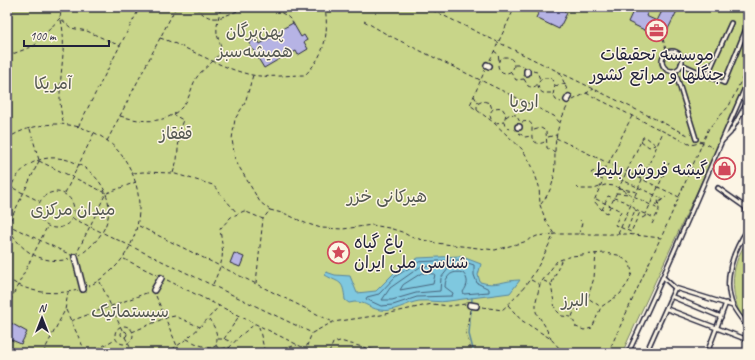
<svg xmlns="http://www.w3.org/2000/svg" width="755" height="360" viewBox="0 0 755 360" font-family="Caveat,'Playpen Sans Arabic',sans-serif">
<style>
.green{fill:#c8d589;stroke:#757c62}
.water{fill:#7fc8df;stroke:#5a869d}
.lines{fill:none;stroke-linecap:round;stroke-linejoin:round}
.shore{stroke:#47647d;stroke-width:1}
.stream{stroke:#5a869d;stroke-width:1.5}
.building{fill:#b6b3e4;stroke:#22223b}
.service-casing{stroke:#22223b;stroke-width:6}
.pedestrian-casing{stroke:#22223b;stroke-width:8}
.path{stroke:#22223b;stroke-width:1;stroke-dasharray:4 3;stroke-linecap:butt}
.service{stroke:#fcf5e5;stroke-width:3}
.pedestrian{stroke:#fcf5e5;stroke-width:5}
.labels{text-anchor:middle;dominant-baseline:central;stroke-width:3;stroke-linejoin:round;paint-order:stroke}
.park-label{font-size:17px;fill:#545852;stroke:#fcf5e5}
.poi-label{font-size:17px;fill:#22223b;stroke:#fcf5e5}
</style>
<rect width="100%" height="100%" fill="#fcf5e5"/>
<filter id="ink" filterUnits="userSpaceOnUse"><feTurbulence type="fractalNoise" baseFrequency=".025" numOctaves="2"/><feDisplacementMap in="SourceGraphic" scale="8" xChannelSelector="R" yChannelSelector="G"/><feConvolveMatrix kernelMatrix="1 2 1 2 8 2 1 2 1" color-interpolation-filters="sRGB"/></filter>
<g filter="url(#ink)">
<g class="green">
<path d="M 7,7 L 748,7 L 748,82 L 622,353 L 7,353 Z"/>
<path d="M 748,241 L 748,328 C 730,303 727,266 748,241 Z"/>
</g>
<path class="water" d="M 460,256 L 481,264 L 478,275 L 480,282 C 496,287 504,280 520,280 L 510,293 C 489,296 469,298 449,301 C 439,303 429,300 419,301 C 406,303 393,313 380,310 C 367,308 364,299 349,303 L 345,300 C 343,279 340,284 325,275 L 326,272 L 335,275 L 350,276 L 357,293 L 376,291 L 394,273 L 418,258 Z"/>
<g class="lines">
<g class="shore">
<path d="M 459,260 L 474,265 L 474,275 L 477,283 L 489,289 L 489,292 L 464,294 L 463,292 C 468,285 469,280 463,273 C 453,270 445,275 445,287 L 453,293 L 452,296 L 417,297 L 393,305 L 381,306 L 366,299 L 367,297 L 379,294 L 396,276 L 419,262 Z"/>
<path d="M 446,266 L 448,269 L 441,278 L 440,291 L 416,293 L 392,300 L 382,300 L 390,288 L 420,267 Z"/>
<path d="M 422,273 L 435,274 L 433,284 L 400,290 L 403,285 Z"/>
</g>
<path class="stream" d="M 472,298 L 469,334 L 474,353"/>
</g>
<g class="building">
<path d="M 541,7 L 555,7 L 567,13 L 559,29 L 536,18 Z"/>
<path d="M 635,7 L 650,7 L 646,16 L 657,21 L 664,7 L 679,7 L 663,39 L 628,22 Z"/>
<path d="M 293,23 L 301,37 L 304,35 L 307,40 L 304,42 L 308,49 L 298,55 L 296,51 L 288,55 L 288,54 L 264,68 L 249,43 L 257,38 L 260,44 L 272,37 L 271,35 Z"/>
<path d="M 234,253 L 244,257 L 240,267 L 230,263 Z"/>
<path d="M 9,322 L 27,332 L 21,344 L 7,338 L 7,323 Z"/>
</g>
<g class="lines">
<defs>
<g id="service">
<circle cx="672" cy="61" r="10"/>
<path d="M 681,64 L 724,83 L 746,29"/>
<path d="M 675,71 L 696,139"/>
<path d="M 707,76 L 731,23"/>
<path d="M 722,141 L 730,133 L 748,101"/>
<path d="M 718,188 L 745,207 L 748,217"/>
<path d="M 748,229 C 733,251 722,280 733,306 C 737,314 744,321 748,329"/>
<path d="M 664,278 L 675,288 L 733,306"/>
<path d="M 673,297 L 721,317"/>
<path d="M 667,309 L 748,340"/>
<path d="M 628,353 C 671,263 708,171 748,81"/>
<path d="M 646,353 L 675,288"/>
<path d="M 707,353 L 726,303"/>
</g>
<g id="pedestrian">
<path d="M 487,65 L 489,66"/>
<path d="M 527,71 L 527,73"/>
<path d="M 567,100 L 569,97"/>
<path d="M 518,127 L 519,127"/>
<path d="M 75,257 L 83,289"/>
<path d="M 154,290 L 161,278"/>
<path d="M 470,305 L 476,306"/>
</g>
</defs>
<use href="#service" class="service-casing"/>
<use href="#pedestrian" class="pedestrian-casing"/>
<g class="path">
<path d="M 196,7 C 201,14 209,19 217,18 C 224,17 231,13 238,11 C 255,7 283,6 293,23"/>
<path d="M 426,7 L 690,136"/>
<path d="M 60,17 L 62,7"/>
<path d="M 61,20 C 69,55 53,90 64,124"/>
<path d="M 364,21 L 388,35 L 554,116 L 560,123"/>
<path d="M 160,38 C 191,48 219,68 252,75 C 268,78 288,75 305,75 C 325,55 329,35 325,7"/>
<path d="M 663,39 L 667,53"/>
<path d="M 494,51 L 498,54 L 499,60"/>
<path d="M 7,56 L 34,46 L 60,18 L 71,28 L 87,31 L 120,46"/>
<circle cx="506" cy="65" r="8"/>
<path d="M 490,60 L 515,7"/>
<path d="M 515,65 L 520,65 L 525,67"/>
<path d="M 533,71 L 537,72 L 540,79"/>
<path d="M 511,72 L 516,80 L 524,79"/>
<path d="M 560,73 L 568,92"/>
<path d="M 524,79 L 528,86 C 537,90 537,82 543,78 L 551,78 L 555,85 L 553,95 L 556,100 L 561,102"/>
<path d="M 538,85 L 539,90 L 543,93 L 552,93"/>
<path d="M 555,86 L 562,84 L 567,85"/>
<path d="M 586,93 L 691,145 L 703,142"/>
<path d="M 474,96 L 478,103"/>
<path d="M 573,100 L 594,89"/>
<path d="M 477,110 L 477,104 L 483,101 L 490,103 L 492,109"/>
<path d="M 120,116 C 145,123 170,125 186,102 C 191,94 192,84 197,77 C 203,68 219,59 221,49 C 221,44 218,39 217,34 C 216,25 219,16 221,7"/>
<path d="M 632,116 L 607,166 C 602,171 596,169 591,173 L 592,175 L 603,180 L 594,201 L 602,210 L 607,213 L 643,137 L 646,137 L 657,146"/>
<path d="M 506,117 L 510,114 L 516,115 L 520,122"/>
<path d="M 491,119 C 488,111 494,106 502,108 L 506,114 L 504,122 L 505,127 L 513,130"/>
<path d="M 522,122 C 536,119 531,130 532,138 C 535,144 540,145 546,141"/>
<path d="M 495,123 L 504,122"/>
<path d="M 78,127 L 140,7"/>
<path d="M 30,129 L 39,160"/>
<path d="M 534,130 L 541,128 L 546,131 L 547,148 L 555,152"/>
<path d="M 519,133 L 525,137 L 531,136"/>
<path d="M 548,137 L 556,135"/>
<path d="M 556,138 L 679,197"/>
<path d="M 7,139 C 21,129 38,125 55,124 C 147,124 171,245 89,286"/>
<path d="M 107,141 L 176,7"/>
<path d="M 641,141 L 649,147 L 655,145"/>
<path d="M 700,141 L 713,148"/>
<path d="M 39,161 L 106,193 L 75,257 L 8,225 Z"/>
<path d="M 133,173 L 143,172 L 172,173 L 213,185 L 237,213"/>
<path d="M 173,173 L 177,160 L 180,128 L 183,120 L 174,115"/>
<path d="M 617,173 L 618,178 L 663,199"/>
<path d="M 7,185 L 39,201"/>
<path d="M 576,186 L 579,189 L 594,189 L 605,185 L 615,186 L 658,209"/>
<path d="M 619,188 L 637,192"/>
<circle cx="56" cy="210" r="18"/>
<path d="M 65,193 L 94,133"/>
<path d="M 107,193 L 136,182"/>
<path d="M 616,193 L 630,194"/>
<path d="M 7,197 C 35,106 166,194 80,255"/>
<path d="M 596,199 L 621,211 L 615,225 L 631,232 L 640,212"/>
<path d="M 541,204 C 563,177 550,159 558,129 C 560,121 564,113 568,105"/>
<path d="M 654,206 L 666,197"/>
<path d="M 270,210 L 286,214 L 305,223 L 321,228 L 343,229 L 372,225 L 389,228 L 402,232 L 411,237 L 436,243 L 495,250 L 524,242 L 537,236 L 554,234 L 546,221 L 540,205 L 539,186 L 532,166 L 523,150 L 493,122 L 470,105 L 485,70"/>
<path d="M 602,210 L 608,196 L 623,201 L 633,206 L 635,210 L 627,230"/>
<path d="M 635,210 L 645,214"/>
<path d="M 645,216 L 669,163"/>
<path d="M 72,218 L 312,333 L 333,322 L 381,315 L 432,304 L 449,306 L 466,304"/>
<path d="M 642,218 L 648,215 L 654,218"/>
<path d="M 7,222 C 15,249 42,266 69,259"/>
<path d="M 652,224 L 659,210 L 658,198"/>
<path d="M 139,226 L 333,322"/>
<path d="M 579,234 L 582,223 L 580,220"/>
<path d="M 618,234 L 663,132"/>
<path d="M 124,259 L 157,275"/>
<path d="M 7,278 C 29,294 53,295 79,290"/>
<path d="M 167,280 L 306,349"/>
<path d="M 531,280 L 539,284"/>
<path d="M 544,281 L 551,284 L 555,309 L 562,316 L 571,317"/>
<path d="M 100,282 L 123,332"/>
<path d="M 256,283 L 263,219"/>
<path d="M 552,283 L 561,261"/>
<path d="M 213,284 C 224,260 224,255 220,229 L 231,217 L 244,211 L 263,219 L 270,210 L 260,202 L 235,160 L 232,139 L 235,119 L 245,103 L 253,75"/>
<path d="M 156,296 L 180,353"/>
<path d="M 588,297 L 594,278 L 596,253"/>
<path d="M 508,305 L 521,320 L 551,339 L 561,350"/>
<path d="M 7,307 L 47,227"/>
<path d="M 482,307 L 502,310 C 529,287 539,266 554,234 L 626,234 L 661,238 L 709,128 L 729,106 L 748,66"/>
<path d="M 66,310 L 86,353"/>
<path d="M 470,310 L 466,334 L 472,353"/>
<path d="M 71,321 L 149,292"/>
<circle cx="124" cy="335" r="9"/>
<path d="M 259,327 L 265,353"/>
<circle cx="124" cy="334" r="3"/>
<path d="M 132,332 L 165,318 L 175,316 L 200,327"/>
<path d="M 125,337 L 133,353"/>
<path d="M 187,339 C 195,343 207,350 216,346 C 219,335 215,327 209,319"/>
<path d="M 218,339 L 224,339 L 232,342"/>
<path d="M 224,339 L 239,316"/>
<path d="M 551,339 L 545,326 L 536,312 L 536,301 L 540,284 L 557,261 L 571,256 L 604,253 L 618,255 L 630,263 L 632,273 L 628,283 L 620,294 L 601,307 L 592,328 L 584,330 L 576,327 L 572,317 C 575,308 578,299 588,298 L 601,307"/>
<path d="M 216,346 L 221,349"/>
<path d="M 210,348 L 214,353"/>
<path d="M 229,348 L 241,335 L 255,324"/>
<path d="M 222,349 L 229,347 L 232,353"/>
<path d="M 43,353 L 65,310 L 68,293"/>
<path d="M 91,353 L 115,339"/>
<path d="M 166,353 C 187,341 204,324 219,306"/>
<path d="M 221,353 L 221,350"/>
<path d="M 269,353 L 297,345"/>
<path d="M 304,353 L 312,333"/>
<path d="M 329,353 L 333,343 L 340,341 L 385,353"/>
<path d="M 543,353 L 561,350 L 565,353"/>
<path d="M 608,353 L 660,239"/>
</g>
<use href="#service" class="service"/>
<use href="#pedestrian" class="pedestrian"/>
</g>
</g>
<defs>
<symbol id="office-ring" viewBox="-11 -11 22 22"><circle r="9.5" fill="#fcf5e5" stroke="#d1495b" stroke-width="1.5"/><path d="M-6-3h4V-5.5h4V-3h4V5H-6ZM-1-4.5V-3h2v-1.5ZM-6 0V1H6V0Z" fill="#d1495b"/></symbol>
<symbol id="shop-ring" viewBox="-11 -11 22 22"><circle r="9.5" fill="#fcf5e5" stroke="#d1495b" stroke-width="1.5"/><path d="M-5-2.5h2.3a2.7 3.5 0 0 1 5.4 0H5L5.5 6h-11ZM-1.5-2.5h3a1.5 2.3 0 0 0-3 0Z" fill="#d1495b"/></symbol>
<symbol id="sight-ring" viewBox="-11 -11 22 22"><circle r="9.5" fill="#fcf5e5" stroke="#d1495b" stroke-width="1.5"/><path d="M0-6L1.8-2.2L6-1.7L2.9 1.2L3.7 5.4L0 3.3L-3.7 5.4L-2.9 1.2L-6-1.7L-1.8-2.2Z" fill="#d1495b"/></symbol>
</defs>
<g fill-rule="evenodd">
<use href="#office-ring" x="644" y="18" width="25" height="25"/>
<use href="#shop-ring" x="712" y="156" width="25" height="25"/>
<use href="#sight-ring" x="326" y="240" width="25" height="25"/>
</g>
<g class="labels">
<g class="park-label">
<text x="255" y="31">پهن‌برگان<tspan x="255" dy="20">همیشه‌سبز</tspan></text>
<text x="53" y="83">آمریکا</text>
<text x="524" y="101">اروپا</text>
<text x="176" y="133">قفقاز</text>
<text x="387" y="196">هیرکانی خزر</text>
<text x="73" y="209">میدان مرکزی</text>
<text x="575" y="300">البرز</text>
<text x="130" y="311">سیستماتیک</text>
</g>
<g class="poi-label">
<text x="657" y="54">موسسه تحقیقات<tspan x="657" dy="20">جنگلها و مراتع کشور</tspan></text>
<text x="708" y="169" text-anchor="end">گیشه فروش بلیط</text>
<text x="354" y="242" text-anchor="start">باغ گیاه‌<tspan x="354" dy="20">شناسی ملی ایران</tspan></text>
</g>
</g>
<rect width="755" height="360" fill="none" stroke="#fcf5e5" stroke-width="24"/>
<rect x="12" y="12" width="731" height="336" fill="none" stroke="#22223b" stroke-width="1.5" filter="url(#ink)"/>
<g transform="translate(42 318)" stroke="#fcf5e5" stroke-width="3" paint-order="stroke">
<path d="M0-3L7 15L0 10L-7 15Z" fill="#22223b"/>
<text y="-6" font-size="11" font-weight="bold" text-anchor="middle" fill="#22223b">N</text>
</g>
<path d="M24 40v6h85v-6" fill="none" stroke="#22223b" stroke-width="2"/>
<text x="30" y="40" font-size="12" fill="#22223b" stroke="#fcf5e5" stroke-width="3" paint-order="stroke">100 m</text>
</svg>
